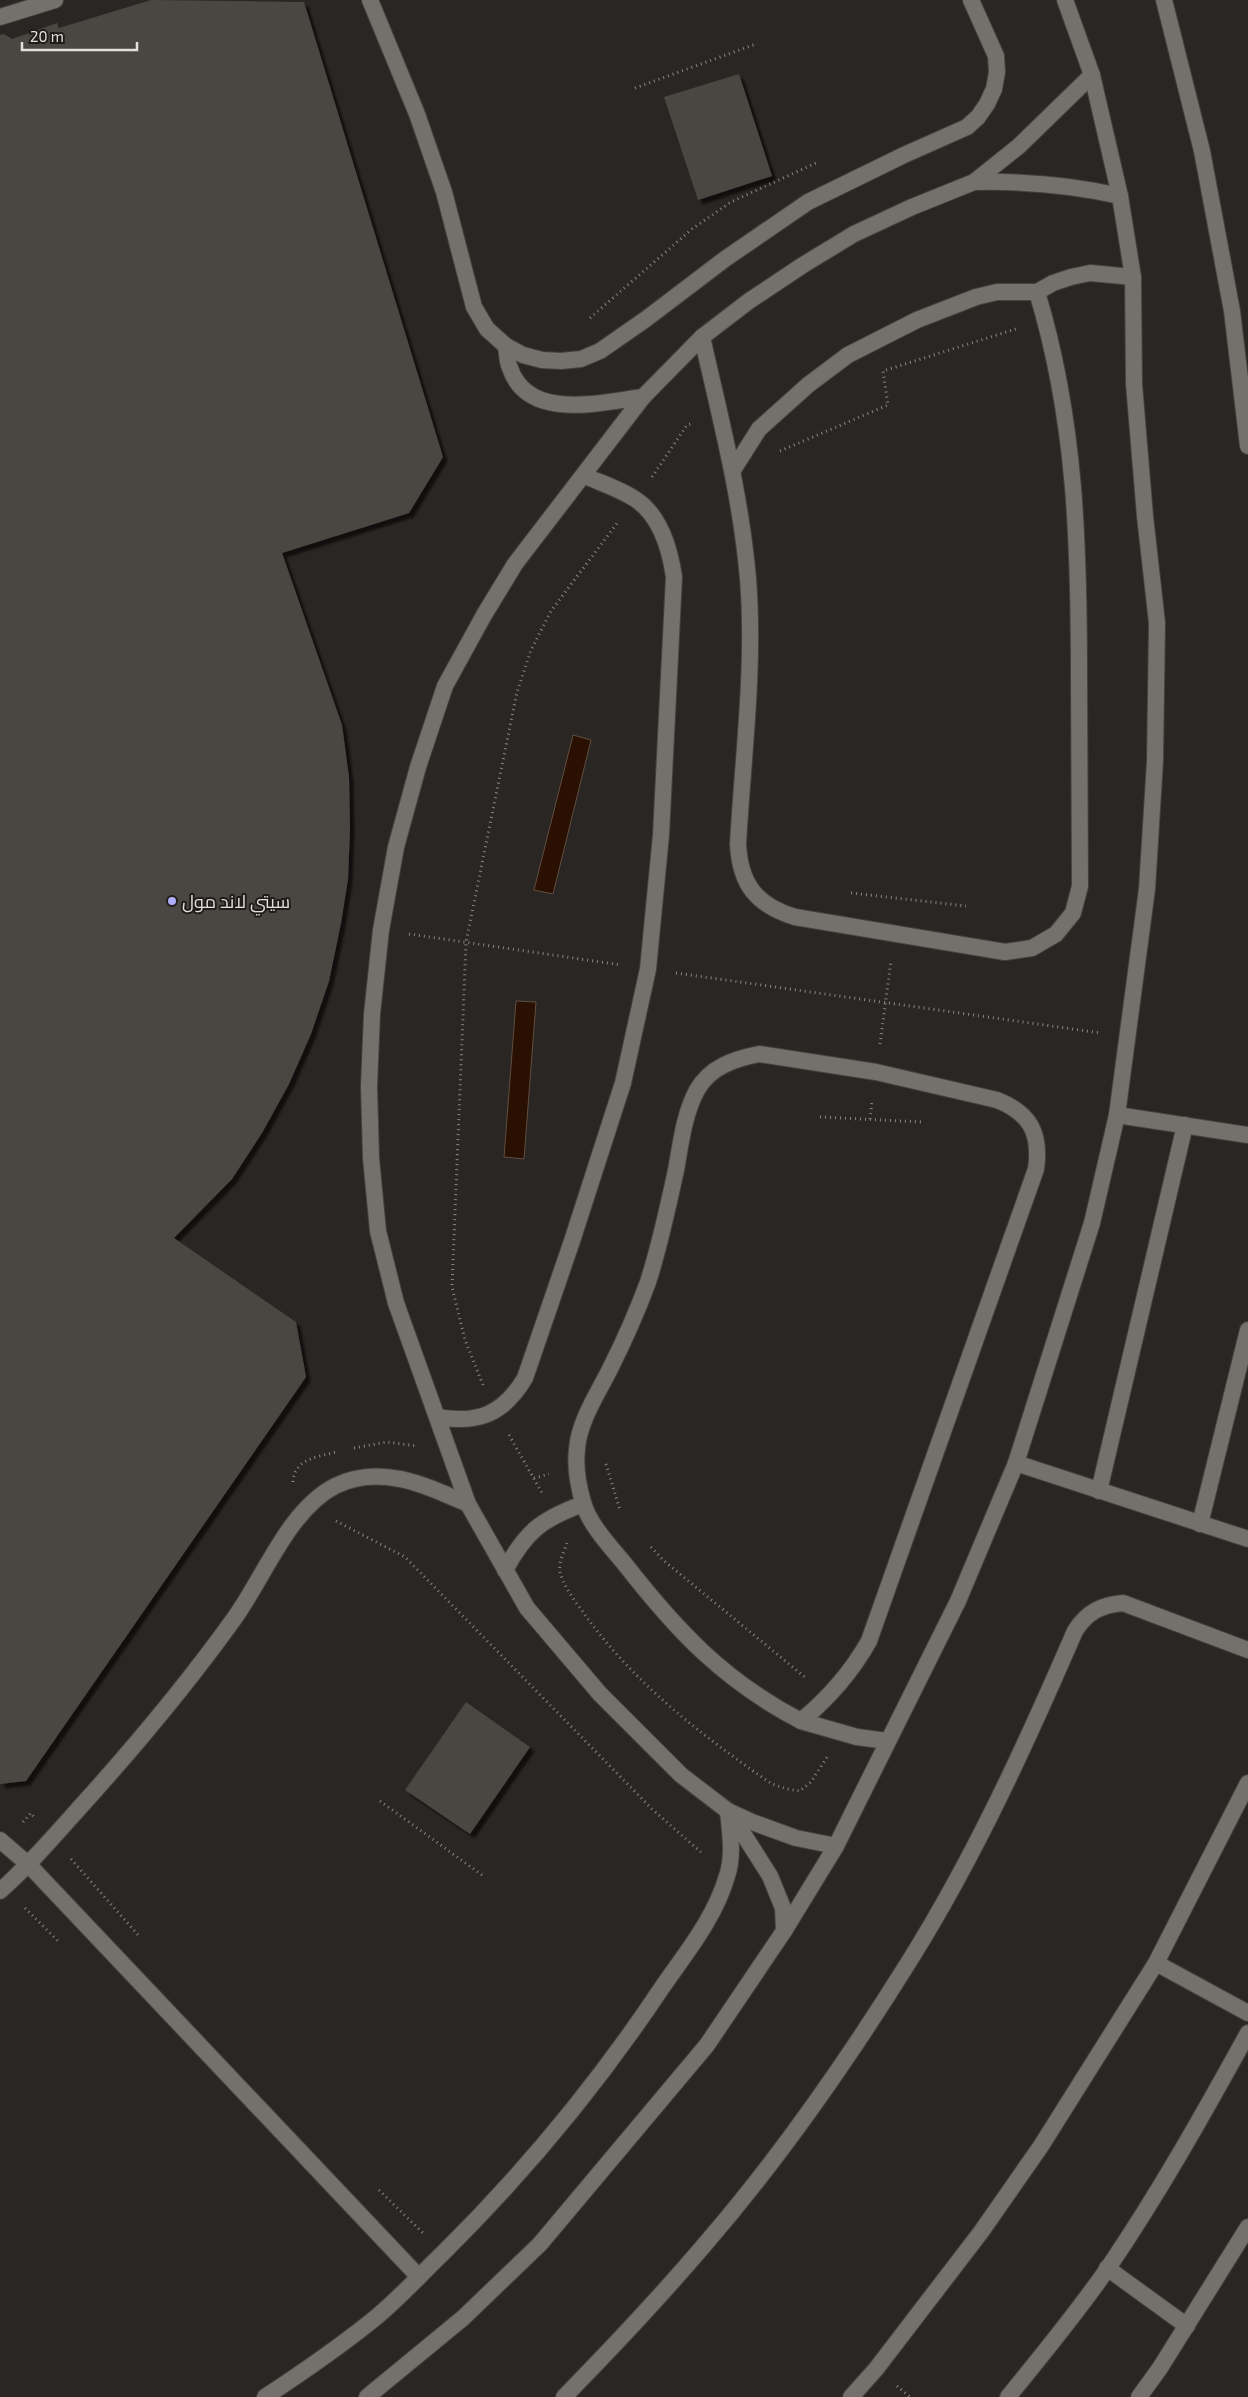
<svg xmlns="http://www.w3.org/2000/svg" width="1248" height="2397" viewBox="0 0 1248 2397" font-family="'Exo 2',Cairo,sans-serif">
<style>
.water{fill:#2a1000;stroke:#614e42}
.building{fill:#4a4643;filter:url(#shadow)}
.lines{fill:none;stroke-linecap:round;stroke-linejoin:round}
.service-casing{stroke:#44413e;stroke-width:18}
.path{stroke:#898683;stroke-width:3;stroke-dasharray:1 4;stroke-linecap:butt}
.service{stroke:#74706c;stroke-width:16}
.poi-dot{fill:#b0aefa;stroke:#201c1a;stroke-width:2}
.labels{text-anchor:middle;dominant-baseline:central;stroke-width:4;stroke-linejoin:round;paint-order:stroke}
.poi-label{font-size:18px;fill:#e2dfdd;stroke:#201c1a;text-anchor:start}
</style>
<defs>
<filter id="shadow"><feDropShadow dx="4.5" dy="4.5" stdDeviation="1" flood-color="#0009"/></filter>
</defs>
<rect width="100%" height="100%" fill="#2a2623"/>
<g class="water">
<path d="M 573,735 L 591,740 L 553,894 L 534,890 Z"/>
<path d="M 516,1001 L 536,1002 L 524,1159 L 504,1157 Z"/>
</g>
<g class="building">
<path d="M 151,0 L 304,2 L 443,457 L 409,513 L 282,553 L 342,725 L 349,777 L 350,828 L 348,879 L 341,923 L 329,981 L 311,1034 L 289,1084 L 262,1133 L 232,1179 L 174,1238 L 296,1322 L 306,1377 L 26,1781 L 0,1784 L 0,35 L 4,34 L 12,39 L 57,23 L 59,28 Z"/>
<path d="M 739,74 L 772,176 L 698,200 L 664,97 Z"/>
<path d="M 466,1702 L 530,1747 L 470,1834 L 405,1790 Z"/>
</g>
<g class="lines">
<defs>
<g id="service">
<path d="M 370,0 L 417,114 L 444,192 L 474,307 L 487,329 L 506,346 L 523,355 L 542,360 L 561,361 L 581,359 L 600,351 L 646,319 L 725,259 L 808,202 L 904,155 L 967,127 L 978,117 L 987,104 L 994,89 L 997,72 L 996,56 L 971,0"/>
<path d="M 1164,0 L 1202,151 L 1232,311 L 1248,446"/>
<path d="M 0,17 L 55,0"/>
<path d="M 974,182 C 1024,181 1072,185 1120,196"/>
<path d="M 702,337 C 720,417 741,496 748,579 C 755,666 743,756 738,844 C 740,884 756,905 795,917 L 1005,952 L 1032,948 L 1056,934 L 1073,913 L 1080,886 C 1080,817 1079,747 1079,678 C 1079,545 1076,421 1037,292"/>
<path d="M 506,346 C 507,353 507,362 510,368 C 528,422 602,402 643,397"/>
<path d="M 733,470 L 759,429 L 808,385 L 848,355 L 917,320 L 976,297 L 997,292 L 1037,292 L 1053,283 L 1071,277 L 1090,273 L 1133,277"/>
<path d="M 759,1054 L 876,1072 L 997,1100 C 1030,1113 1041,1133 1036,1169 L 869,1641 C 851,1673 830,1697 801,1721 C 724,1681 677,1631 624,1563 C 609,1545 589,1524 583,1502 C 578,1485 575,1466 577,1449 C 579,1421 598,1393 610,1369 C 624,1341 637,1312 648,1282 C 660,1245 668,1207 676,1170 C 681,1143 684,1114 697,1090 C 710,1067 734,1059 759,1054 Z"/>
<path d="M 1117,1115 L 1248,1135"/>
<path d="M 437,1417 C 477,1424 503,1415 525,1378 L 572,1241 L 623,1083 L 648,969 L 661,835 L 674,577 C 670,550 660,515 635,499 C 620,489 601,483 585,476"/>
<path d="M 1016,1463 L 1248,1539"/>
<path d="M 1099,1491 L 1185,1125"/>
<path d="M 1200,1524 L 1248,1330"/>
<path d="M 505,1570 C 526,1531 542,1519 583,1504"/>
<path d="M 801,1721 L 857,1737 L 887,1741"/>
<path d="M 730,1813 L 770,1876 L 783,1908 L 784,1931"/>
<path d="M 0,1840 L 29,1865 L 419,2277"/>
<path d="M 836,1846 L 796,1838 L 752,1822 L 728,1811 L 681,1775 L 600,1694 L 527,1608 L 468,1504 L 396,1303 L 378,1231 L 371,1158 L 369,1086 L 372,1014 L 381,930 L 396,847 L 418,767 L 445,686 L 484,615 L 515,564 L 643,397 L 702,337 L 749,301 L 803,265 L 854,234 L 912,207 L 974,182 L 1019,146 L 1092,75"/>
<path d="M 0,1891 C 33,1862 61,1828 91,1795 C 142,1738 191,1679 236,1616 C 265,1575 289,1510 335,1486 C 380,1463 427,1486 468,1504"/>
<path d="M 1156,1963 L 1248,2013"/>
<path d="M 1107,2268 L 1187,2326"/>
<path d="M 265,2397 C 300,2374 335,2350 369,2323 C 395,2303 418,2277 442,2254 C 524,2173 597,2085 661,1989 C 685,1954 715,1918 727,1876 C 734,1855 730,1833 728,1811"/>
<path d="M 367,2397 L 463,2318 L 540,2244 L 707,2045 L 784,1931 L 836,1846 L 958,1601 L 1016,1463 L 1092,1223 L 1117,1115 L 1147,889 L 1155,761 L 1157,623 L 1145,516 L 1134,384 L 1133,277 L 1120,196 L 1092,75 L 1065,0"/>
<path d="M 564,2397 C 613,2347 661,2296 706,2243 C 782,2155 849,2058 910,1960 C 975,1856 1026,1744 1075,1631 C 1087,1612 1101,1605 1123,1603 L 1248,1650"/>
<path d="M 851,2397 L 876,2369 L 981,2232 L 1041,2146 L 1156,1963 L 1248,1783"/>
<path d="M 1008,2397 C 1042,2355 1077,2313 1108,2268 C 1159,2193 1204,2113 1248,2033"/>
<path d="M 1139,2397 L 1160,2368 L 1248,2227"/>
</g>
</defs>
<use href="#service" class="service-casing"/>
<g class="path">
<path d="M 635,88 L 756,44"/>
<path d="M 590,318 L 692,229 L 731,202 L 816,163"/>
<path d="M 780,451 L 888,405 L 883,371 L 1019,328"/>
<path d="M 652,477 L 687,425 L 693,423"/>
<path d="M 851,893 L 966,906"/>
<path d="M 409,934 L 621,965"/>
<path d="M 676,973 L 1101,1033"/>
<path d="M 880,1044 L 891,961"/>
<path d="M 820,1117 L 923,1122"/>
<path d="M 870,1119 L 872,1100"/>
<path d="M 483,1385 L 465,1340 L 452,1287 L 466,942 L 517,692 L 531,650 L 551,611 L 618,522"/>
<path d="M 509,1435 L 542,1493"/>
<path d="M 354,1448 L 387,1442 L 417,1446"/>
<path d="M 606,1464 L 620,1510"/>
<path d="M 534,1478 L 549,1474"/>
<path d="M 293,1482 C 294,1459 317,1457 336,1452"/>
<path d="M 336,1521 L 405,1557 L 652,1809 L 703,1854"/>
<path d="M 567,1543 C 564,1552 558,1563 560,1572 C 564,1588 576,1602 585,1615 C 635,1684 702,1736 772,1784 L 787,1789 L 800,1791 L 811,1782 L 827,1757"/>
<path d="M 651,1547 L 663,1560 L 806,1678"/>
<path d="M 380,1801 L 482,1875"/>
<path d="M 23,1822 L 31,1813 L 34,1817"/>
<path d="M 71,1859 L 140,1937"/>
<path d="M 25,1908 L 59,1942"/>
<path d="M 379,2190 L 423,2233"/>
<path d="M 897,2386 L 910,2397"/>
</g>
<use href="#service" class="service"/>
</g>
<circle class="poi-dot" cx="172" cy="901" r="5"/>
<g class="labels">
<g class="poi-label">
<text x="182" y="901">سيتي لاند مول</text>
</g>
</g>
<path d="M22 42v8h115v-8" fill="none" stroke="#e2dfdd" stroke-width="2.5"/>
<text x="30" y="42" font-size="15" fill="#e2dfdd" stroke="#201c1a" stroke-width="4" paint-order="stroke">20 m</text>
</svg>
